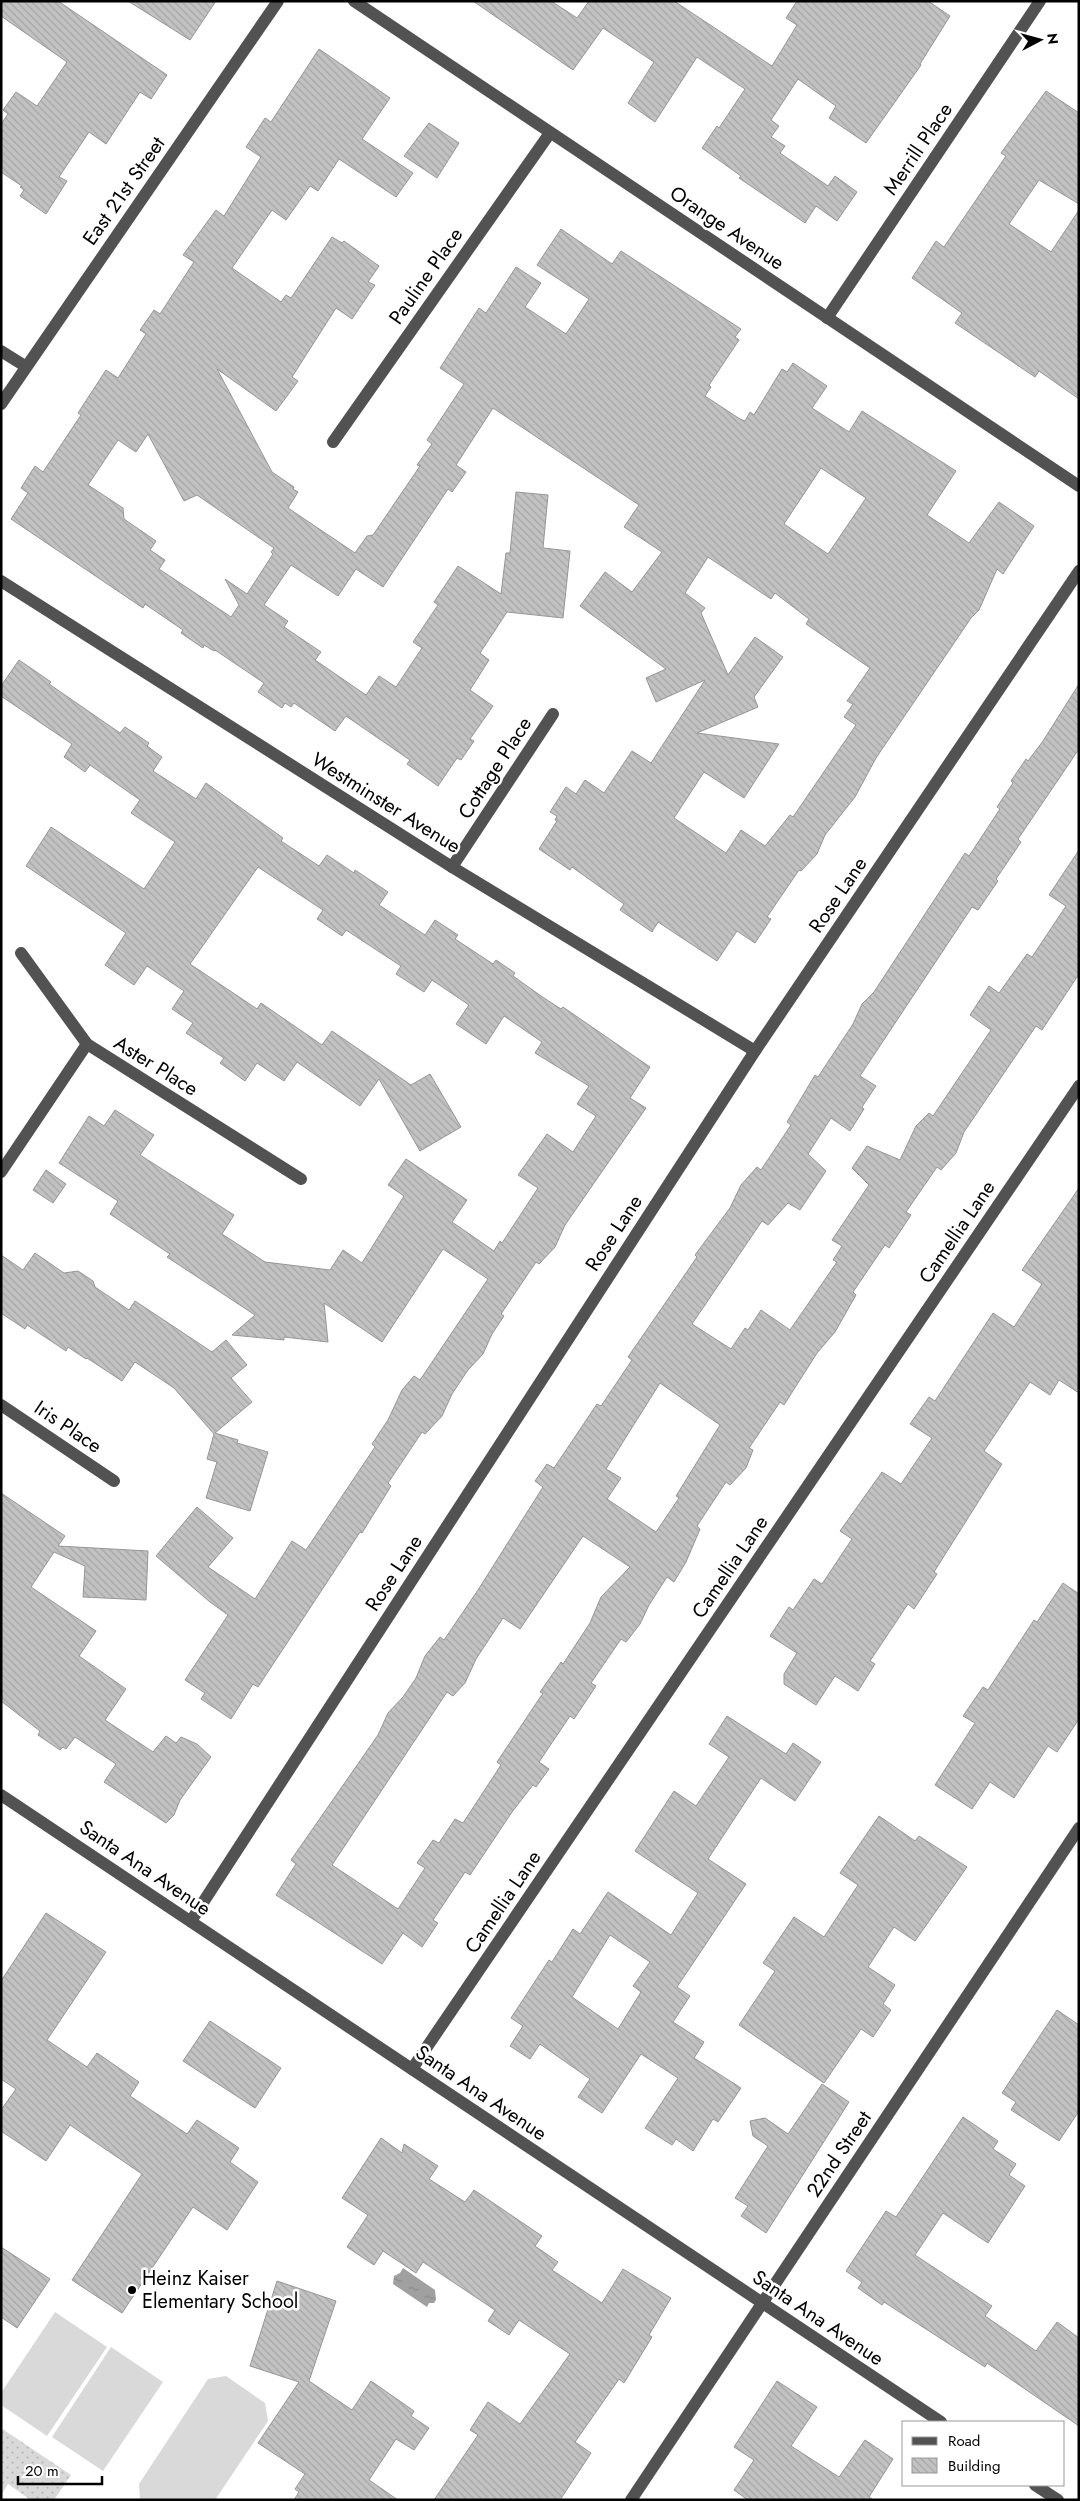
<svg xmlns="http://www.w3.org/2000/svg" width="1080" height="2501" viewBox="0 0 1080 2501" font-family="Jost,sans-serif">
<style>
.park{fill:url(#park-dots)}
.pitch{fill:#d9d9d9}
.water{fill:url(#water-ripples)}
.building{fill:url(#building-back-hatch);stroke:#969696;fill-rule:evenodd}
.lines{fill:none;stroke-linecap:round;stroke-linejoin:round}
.minor{stroke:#525252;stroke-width:12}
.poi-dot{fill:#000;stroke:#fff;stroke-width:2}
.labels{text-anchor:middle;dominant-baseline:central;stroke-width:5;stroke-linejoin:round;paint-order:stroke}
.street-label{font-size:20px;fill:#000;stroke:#fff}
.poi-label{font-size:20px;fill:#000;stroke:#fff;text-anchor:start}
</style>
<defs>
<pattern id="park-dots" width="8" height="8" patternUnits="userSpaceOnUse" patternTransform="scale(1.25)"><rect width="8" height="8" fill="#d9d9d9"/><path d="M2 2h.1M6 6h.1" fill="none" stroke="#b8b8b8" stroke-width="1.8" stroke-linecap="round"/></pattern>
<pattern id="water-ripples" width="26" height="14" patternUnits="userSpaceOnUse" patternTransform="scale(1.25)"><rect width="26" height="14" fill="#a0a0a0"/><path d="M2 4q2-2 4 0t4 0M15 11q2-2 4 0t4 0" fill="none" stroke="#888"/></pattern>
<pattern id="building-back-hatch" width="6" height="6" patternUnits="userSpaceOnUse" patternTransform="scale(1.25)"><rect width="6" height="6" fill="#c2c2c2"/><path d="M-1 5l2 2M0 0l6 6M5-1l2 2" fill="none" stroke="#a5a5a5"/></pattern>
</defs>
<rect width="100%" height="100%" fill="#fff"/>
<path class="park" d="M 1,2428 L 71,2475 L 54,2500 L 31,2500 L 8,2484 L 1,2495 Z"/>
<g class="pitch">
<path d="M 55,2312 L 107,2347 L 47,2436 L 1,2405 L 1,2393 Z"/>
<path d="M 111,2347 L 163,2382 L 103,2471 L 52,2437 Z"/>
<path d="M 226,2376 L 265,2403 L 268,2421 L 215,2500 L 140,2500 L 139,2484 L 208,2379 Z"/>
</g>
<path class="water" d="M 403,2268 L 435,2290 L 436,2300 L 434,2303 L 429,2303 L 427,2307 L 393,2284 L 394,2276 L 400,2273 Z"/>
<g class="building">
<path d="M 1,1 L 58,1 L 167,75 L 151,99 L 140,92 L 106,144 L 89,132 L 59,177 L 67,181 L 46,214 L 20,196 L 24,190 L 20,187 L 22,186 L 1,172 L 1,124 L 8,114 L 3,110 L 16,92 L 37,106 L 67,62 L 1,16 Z"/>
<path d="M 128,1 L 216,1 L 190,40 Z"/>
<path d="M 473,1 L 551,1 L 577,18 L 589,1 L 674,1 L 772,66 L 797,25 L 786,18 L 797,1 L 928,1 L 950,16 L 920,64 L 921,65 L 866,143 L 829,118 L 836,106 L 798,79 L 771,120 L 779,126 L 771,137 L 785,146 L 780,153 L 828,186 L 835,176 L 857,192 L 837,221 L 816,206 L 805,223 L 739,178 L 741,176 L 702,148 L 717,126 L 719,128 L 745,89 L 697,57 L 655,122 L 628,103 L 654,62 L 603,28 L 573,70 Z"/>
<path d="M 319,49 L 390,98 L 362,139 L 413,173 L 396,197 L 339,159 L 318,191 L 310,186 L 286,220 L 272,210 L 232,268 L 281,302 L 286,295 L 291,298 L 332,237 L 342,243 L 344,241 L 379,266 L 368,282 L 375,285 L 352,319 L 336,308 L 292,377 L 298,381 L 276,411 L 217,369 L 272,472 L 294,487 L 293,489 L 298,492 L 288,508 L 355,553 L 367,536 L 373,535 L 420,466 L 417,465 L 432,444 L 427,440 L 464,384 L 440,368 L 479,308 L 486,313 L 516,267 L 541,283 L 525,307 L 566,334 L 589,299 L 537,265 L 561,229 L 612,264 L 621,251 L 741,329 L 735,337 L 739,340 L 709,385 L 711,387 L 705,396 L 740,419 L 745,421 L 750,412 L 754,415 L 782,369 L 787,372 L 793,363 L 827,386 L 812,408 L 849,432 L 862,411 L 956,471 L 927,515 L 969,543 L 999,502 L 1034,526 L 1003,574 L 997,569 L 979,610 L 971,618 L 876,758 L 855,797 L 825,835 L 817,854 L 801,871 L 799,870 L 767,917 L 771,919 L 755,943 L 737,931 L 717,961 L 658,922 L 652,932 L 620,910 L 624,904 L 572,867 L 570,870 L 539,849 L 557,821 L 555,820 L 557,816 L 550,812 L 566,787 L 576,794 L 585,780 L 604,793 L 632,751 L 651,763 L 705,680 L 656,702 L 646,678 L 666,669 L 580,606 L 605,572 L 632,592 L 662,552 L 624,527 L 639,505 L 493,408 L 456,465 L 466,472 L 452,492 L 448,489 L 383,587 L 356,569 L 338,596 L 291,565 L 264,605 L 288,621 L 284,627 L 321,652 L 315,660 L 366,695 L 379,676 L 396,687 L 422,648 L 413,642 L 438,605 L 434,602 L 458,566 L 501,594 L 506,553 L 510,553 L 516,492 L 548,495 L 543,548 L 570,551 L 563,618 L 507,612 L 480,653 L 489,660 L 470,690 L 493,706 L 470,739 L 474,741 L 461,760 L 457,758 L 438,786 L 407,764 L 410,760 L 346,716 L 335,731 L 294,703 L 291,707 L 285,703 L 282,708 L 258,692 L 264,683 L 215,650 L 214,651 L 204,645 L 203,648 L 181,633 L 183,630 L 145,604 L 143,608 L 11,519 L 28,493 L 21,488 L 35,466 L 43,472 L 81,415 L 78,413 L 106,370 L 118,378 L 146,334 L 140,330 L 154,310 L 160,314 L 194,262 L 183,255 L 216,210 L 224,216 L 261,157 L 246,147 L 265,118 L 271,122 ZM 148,434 L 184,501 L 197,495 L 274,548 L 271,552 L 273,554 L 247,594 L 225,579 L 239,605 L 231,617 L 159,569 L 165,560 L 150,550 L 156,541 L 124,519 L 123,508 L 88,485 L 118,440 L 136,452 ZM 821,468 L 866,498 L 828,554 L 784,524 ZM 708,557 L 771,599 L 775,593 L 809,619 L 806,624 L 870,668 L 847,701 L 853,704 L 844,717 L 856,725 L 793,817 L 790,815 L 765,846 L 741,830 L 726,853 L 674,818 L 704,772 L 744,798 L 779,744 L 697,733 L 758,707 L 754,697 L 783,657 L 755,637 L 728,675 L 701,613 L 705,608 L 685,593 Z"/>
<path d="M 1046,91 L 1079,113 L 1079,204 L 1039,180 L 1009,224 L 1051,252 L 1079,210 L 1079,399 L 1039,371 L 1035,377 L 955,323 L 962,313 L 912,278 L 936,241 L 944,247 L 1006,156 L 1001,153 Z"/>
<path d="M 429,123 L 459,143 L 437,178 L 404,156 Z"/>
<path d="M 19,660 L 51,682 L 49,684 L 120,733 L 125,727 L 149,743 L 147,746 L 162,757 L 153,771 L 196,799 L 206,783 L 283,838 L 281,841 L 319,866 L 327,855 L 354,873 L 355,870 L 388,892 L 379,905 L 425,935 L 435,920 L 458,935 L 455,939 L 493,964 L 496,960 L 515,973 L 513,976 L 541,996 L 561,1009 L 563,1007 L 650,1067 L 630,1098 L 646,1108 L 565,1225 L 555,1247 L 539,1264 L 536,1262 L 501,1314 L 504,1316 L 492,1334 L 483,1354 L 468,1370 L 452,1394 L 442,1416 L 425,1434 L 422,1432 L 388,1483 L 391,1486 L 362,1533 L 360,1532 L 258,1687 L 253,1684 L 231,1719 L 201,1699 L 205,1693 L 185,1680 L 228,1615 L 210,1602 L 156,1556 L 197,1507 L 233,1538 L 208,1567 L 255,1599 L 292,1541 L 306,1550 L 375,1447 L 372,1444 L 388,1420 L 402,1390 L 414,1376 L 420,1380 L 488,1279 L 443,1249 L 382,1342 L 324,1303 L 328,1342 L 284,1337 L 284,1340 L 232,1335 L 255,1315 L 167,1257 L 170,1254 L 110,1214 L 118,1201 L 59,1163 L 89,1116 L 104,1126 L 115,1110 L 154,1135 L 140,1155 L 234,1215 L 222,1234 L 265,1262 L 330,1270 L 343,1250 L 362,1263 L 404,1196 L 388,1185 L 406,1159 L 467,1200 L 452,1222 L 494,1251 L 500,1241 L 502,1243 L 538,1188 L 518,1175 L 547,1134 L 573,1152 L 596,1116 L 577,1104 L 589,1086 L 535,1053 L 542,1042 L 504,1016 L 486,1044 L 456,1024 L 469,1005 L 432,980 L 424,992 L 396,974 L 401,966 L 346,930 L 342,936 L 317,919 L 323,910 L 258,867 L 190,964 L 257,1009 L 261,1003 L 322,1045 L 332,1031 L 411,1085 L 430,1074 L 461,1127 L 420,1151 L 379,1079 L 360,1106 L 297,1062 L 284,1081 L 257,1063 L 245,1081 L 220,1063 L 224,1058 L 186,1033 L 193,1023 L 172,1009 L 184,991 L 147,966 L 134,985 L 105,965 L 126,933 L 26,866 L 51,827 L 144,889 L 175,842 L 131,813 L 140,800 L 90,765 L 85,772 L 64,757 L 72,744 L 1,696 L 1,686 Z"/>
<path d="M 1079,684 L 1079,749 L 1018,839 L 1021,842 L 996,879 L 998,881 L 978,910 L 972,907 L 860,1076 L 876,1086 L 862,1107 L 864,1109 L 850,1131 L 831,1118 L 808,1154 L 826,1171 L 800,1210 L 788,1203 L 768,1225 L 762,1221 L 692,1324 L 731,1349 L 745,1328 L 748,1330 L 761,1310 L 790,1330 L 837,1262 L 833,1260 L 842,1246 L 832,1240 L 869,1185 L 852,1168 L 867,1146 L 900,1160 L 916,1126 L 929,1113 L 933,1116 L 991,1030 L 970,1015 L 989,986 L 999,993 L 1027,954 L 1032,957 L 1066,906 L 1049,895 L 1079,850 L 1079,974 L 1042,1030 L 1036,1026 L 964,1132 L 956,1153 L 941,1170 L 937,1167 L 906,1212 L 911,1215 L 889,1248 L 885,1245 L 853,1292 L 856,1295 L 835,1332 L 817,1353 L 784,1405 L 780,1402 L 749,1448 L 753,1450 L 746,1468 L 730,1485 L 726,1482 L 697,1526 L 700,1529 L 686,1562 L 674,1582 L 667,1577 L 649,1605 L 640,1624 L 626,1642 L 621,1639 L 591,1683 L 596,1686 L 574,1719 L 570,1716 L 539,1762 L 549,1769 L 536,1787 L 533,1785 L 512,1812 L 470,1875 L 465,1872 L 433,1920 L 438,1923 L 422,1947 L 403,1933 L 382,1964 L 276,1895 L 296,1864 L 291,1860 L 378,1735 L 388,1713 L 403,1697 L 416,1678 L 425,1656 L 440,1637 L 444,1640 L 478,1590 L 543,1487 L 535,1481 L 547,1464 L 554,1468 L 597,1404 L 601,1406 L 632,1360 L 628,1357 L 697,1257 L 695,1255 L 730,1208 L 741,1185 L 757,1167 L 761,1170 L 791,1125 L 787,1122 L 815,1075 L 818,1077 L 853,1024 L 862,1004 L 874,992 L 965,853 L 969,856 L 1000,809 L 997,807 L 1013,783 L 1011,781 L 1026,759 L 1028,761 L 1043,741 ZM 660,1383 L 720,1425 L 676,1496 L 679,1498 L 656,1532 L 607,1499 L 621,1478 L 606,1469 ZM 583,1536 L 630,1567 L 601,1597 L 590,1623 L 563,1664 L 561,1662 L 540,1692 L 543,1693 L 497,1762 L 501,1765 L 463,1823 L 455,1819 L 439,1843 L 433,1840 L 417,1863 L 425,1868 L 398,1909 L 332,1865 L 447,1692 L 453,1696 L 465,1683 L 476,1659 L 503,1618 L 520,1629 Z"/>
<path d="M 46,1170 L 66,1184 L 53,1203 L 33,1190 Z"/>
<path d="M 1079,1188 L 1079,1393 L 1059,1380 L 1050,1395 L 1030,1382 L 984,1451 L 1002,1464 L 934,1572 L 937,1574 L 914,1609 L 908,1604 L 870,1661 L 875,1664 L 858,1691 L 835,1676 L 816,1705 L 784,1684 L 784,1674 L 797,1653 L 770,1636 L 789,1607 L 793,1610 L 814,1579 L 822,1584 L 852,1539 L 840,1531 L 882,1472 L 901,1484 L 932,1438 L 910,1424 L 929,1397 L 935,1401 L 993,1313 L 1014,1327 L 1042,1284 L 1022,1270 Z"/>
<path d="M 35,1253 L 64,1273 L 78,1271 L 93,1281 L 95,1287 L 129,1310 L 135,1301 L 212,1352 L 226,1340 L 247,1365 L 231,1378 L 252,1402 L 215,1433 L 238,1440 L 237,1443 L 268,1452 L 250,1511 L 206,1498 L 217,1462 L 207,1459 L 214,1434 L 174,1388 L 135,1362 L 122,1381 L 87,1358 L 86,1359 L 68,1347 L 66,1351 L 27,1325 L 25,1329 L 1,1313 L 1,1255 L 23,1270 Z"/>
<path d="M 1,1493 L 65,1536 L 58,1546 L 148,1551 L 146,1600 L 83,1597 L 85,1566 L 54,1552 L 31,1587 L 96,1631 L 79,1656 L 126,1689 L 105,1720 L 153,1752 L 166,1736 L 176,1743 L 181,1737 L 197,1744 L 211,1757 L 180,1800 L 174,1815 L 166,1823 L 104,1782 L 116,1764 L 75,1737 L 66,1749 L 63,1747 L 60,1750 L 38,1735 L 40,1731 L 1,1701 Z"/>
<path d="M 1063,1583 L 1079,1594 L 1079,1719 L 1057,1752 L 1048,1746 L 1014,1798 L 990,1782 L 972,1809 L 935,1785 L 975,1723 L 963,1716 L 983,1687 L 988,1690 L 1034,1620 L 1037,1622 Z"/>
<path d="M 727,1716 L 786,1754 L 793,1743 L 821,1762 L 795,1801 L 761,1778 L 708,1859 L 746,1884 L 677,1987 L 690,1996 L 673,2022 L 704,2042 L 694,2058 L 741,2088 L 718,2122 L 713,2119 L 693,2151 L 676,2139 L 672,2145 L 645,2128 L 678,2078 L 641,2054 L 602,2113 L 578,2097 L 590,2079 L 540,2044 L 530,2059 L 510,2046 L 523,2026 L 511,2018 L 549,1960 L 552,1962 L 573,1929 L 580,1934 L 608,1892 L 671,1935 L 698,1893 L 635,1851 L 674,1791 L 696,1806 L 729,1757 L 709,1744 ZM 610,1935 L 650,1962 L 633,1986 L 641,1992 L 618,2029 L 572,1997 Z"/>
<path d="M 879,1816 L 915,1841 L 919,1836 L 967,1867 L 915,1941 L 894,1927 L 868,1967 L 895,1985 L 883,2004 L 891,2010 L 873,2037 L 861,2029 L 824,2083 L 739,2025 L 775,1971 L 763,1963 L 794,1917 L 824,1937 L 858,1885 L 840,1873 Z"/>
<path d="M 46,1913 L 106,1952 L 47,2040 L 87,2067 L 97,2053 L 139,2082 L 130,2096 L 187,2134 L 197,2120 L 239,2148 L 230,2162 L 258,2182 L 227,2230 L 193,2207 L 122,2313 L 72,2280 L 142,2174 L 70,2125 L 46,2161 L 1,2131 L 1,2110 L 16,2089 L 1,2079 L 1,1981 Z"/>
<path d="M 1057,2010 L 1079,2025 L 1079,2111 L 1059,2141 L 1011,2110 L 1016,2102 L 1002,2093 Z"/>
<path d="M 210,2021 L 281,2068 L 255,2108 L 183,2061 Z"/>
<path d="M 822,2084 L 849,2102 L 766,2233 L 741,2216 L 748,2206 L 735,2198 L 768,2146 L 753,2136 L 750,2121 L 765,2118 L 788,2134 Z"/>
<path d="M 963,2117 L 998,2141 L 993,2149 L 1016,2164 L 1009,2175 L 1025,2186 L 988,2243 L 943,2213 L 915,2255 L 992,2306 L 985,2316 L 1036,2351 L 1057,2322 L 1079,2338 L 1079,2426 L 987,2363 L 985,2367 L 884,2302 L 882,2305 L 858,2288 L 862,2282 L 846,2271 L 886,2211 L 896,2217 Z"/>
<path d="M 381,2138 L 402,2153 L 404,2144 L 438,2166 L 429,2179 L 465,2202 L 474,2190 L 542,2236 L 535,2246 L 558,2262 L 552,2270 L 602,2303 L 623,2269 L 671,2298 L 649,2335 L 652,2337 L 624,2383 L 619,2379 L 575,2442 L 591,2453 L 560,2500 L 434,2500 L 478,2435 L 470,2430 L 488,2402 L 520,2424 L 570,2354 L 519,2320 L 509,2335 L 488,2321 L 495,2310 L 423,2262 L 416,2273 L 383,2251 L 374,2265 L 347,2247 L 368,2215 L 342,2198 Z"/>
<path d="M 1,2247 L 50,2279 L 17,2328 L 1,2317 Z"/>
<path d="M 277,2281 L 336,2301 L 309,2381 L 352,2410 L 371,2381 L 414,2411 L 411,2416 L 429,2428 L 414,2450 L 396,2439 L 369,2480 L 398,2500 L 294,2500 L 299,2492 L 295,2489 L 305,2474 L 258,2443 L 299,2382 L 250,2366 Z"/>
<path d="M 777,2381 L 817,2407 L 791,2446 L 839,2477 L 865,2440 L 893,2459 L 869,2497 L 873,2500 L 748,2500 L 734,2490 L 754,2460 L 734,2447 Z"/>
</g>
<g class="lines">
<g class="minor">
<path d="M 354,1 L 1079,486"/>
<path d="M 827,318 L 1040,1"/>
<path d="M 1,351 L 25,366"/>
<path d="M 1,404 L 278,1"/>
<path d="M 333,442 L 550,133"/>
<path d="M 1,581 L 452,867 L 755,1051"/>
<path d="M 452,867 L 553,714"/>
<path d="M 21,953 L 87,1044 L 301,1179"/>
<path d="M 1,1172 L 87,1044"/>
<path d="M 1,1405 L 114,1481"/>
<path d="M 1,1795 L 941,2422"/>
<path d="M 191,1921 L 755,1051 L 1079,571"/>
<path d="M 412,2069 L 1079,1086"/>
<path d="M 1035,2485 L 1058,2500"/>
<path d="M 631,2500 L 1079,1828"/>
</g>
</g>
<circle class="poi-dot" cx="132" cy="2290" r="5"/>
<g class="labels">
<g class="street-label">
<text transform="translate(918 149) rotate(-56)">Merrill Place</text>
<text transform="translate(124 191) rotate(-55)">East 21st Street</text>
<text transform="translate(727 228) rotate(34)">Orange Avenue</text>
<text transform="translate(426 276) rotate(-55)">Pauline Place</text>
<text transform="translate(495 768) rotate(-57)">Cottage Place</text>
<text transform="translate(386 803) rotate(32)">Westminster Avenue</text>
<text transform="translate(838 895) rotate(-56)">Rose Lane</text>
<text transform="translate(156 1066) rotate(32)">Aster Place</text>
<text transform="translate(957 1232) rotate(-56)">Camellia Lane</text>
<text transform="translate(614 1233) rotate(-57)">Rose Lane</text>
<text transform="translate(68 1427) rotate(34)">Iris Place</text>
<text transform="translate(730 1567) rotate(-56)">Camellia Lane</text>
<text transform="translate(394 1573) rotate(-57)">Rose Lane</text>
<text transform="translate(145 1868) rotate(34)">Santa Ana Avenue</text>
<text transform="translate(503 1902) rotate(-56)">Camellia Lane</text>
<text transform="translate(481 2093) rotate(34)">Santa Ana Avenue</text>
<text transform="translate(839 2154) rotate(-56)">22nd Street</text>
<text transform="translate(818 2318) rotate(34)">Santa Ana Avenue</text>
</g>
<g class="poi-label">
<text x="142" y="2278">Heinz Kaiser<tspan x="142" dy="23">Elementary School</tspan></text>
</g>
</g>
<rect width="1080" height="2501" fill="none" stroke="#000000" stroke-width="5"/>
<rect x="902" y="2421" width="162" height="65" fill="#ffffff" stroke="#999999"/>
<rect x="912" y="2437" width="25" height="8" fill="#525252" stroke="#999999"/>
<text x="948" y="2446" font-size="15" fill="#000000">Road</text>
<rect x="912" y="2458" width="25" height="15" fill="url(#building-back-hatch)" stroke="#999999"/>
<text x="948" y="2471" font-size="15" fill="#000000">Building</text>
<g transform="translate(1040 40) rotate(84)" stroke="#ffffff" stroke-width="4" paint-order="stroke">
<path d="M0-4L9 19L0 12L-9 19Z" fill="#000000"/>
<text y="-8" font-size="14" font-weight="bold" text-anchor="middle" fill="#000000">N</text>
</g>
<path d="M18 2476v8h84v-8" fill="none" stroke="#000000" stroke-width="2.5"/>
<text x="25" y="2476" font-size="15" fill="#000000" stroke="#ffffff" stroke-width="4" paint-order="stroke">20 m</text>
</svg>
